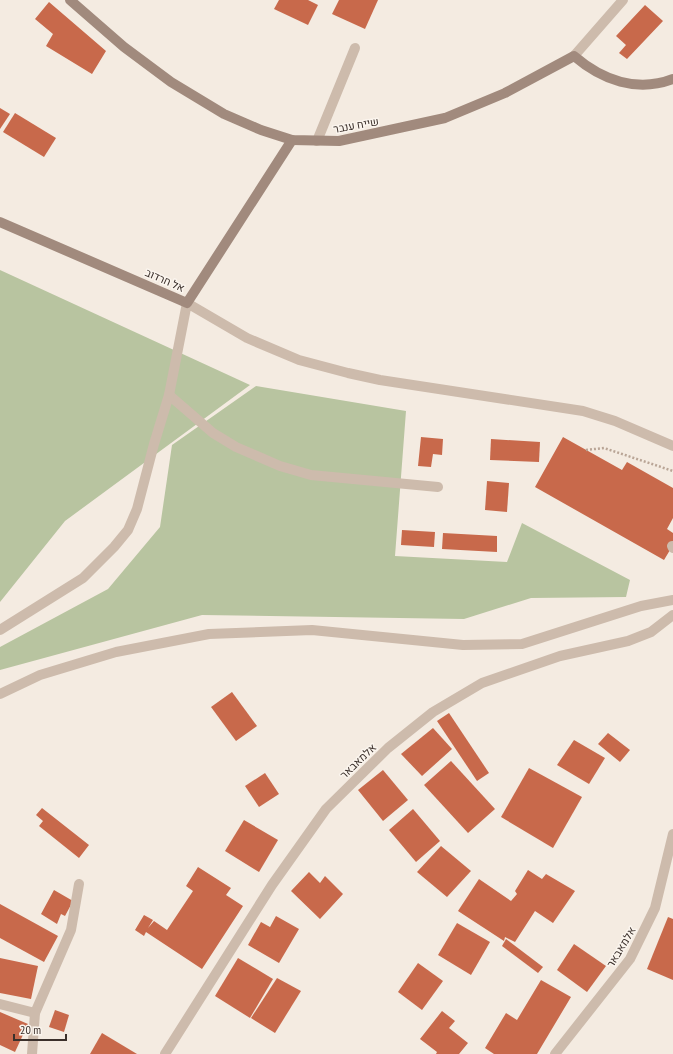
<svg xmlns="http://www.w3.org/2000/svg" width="673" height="1054" viewBox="0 0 673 1054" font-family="'PT Sans Narrow',Heebo,sans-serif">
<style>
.green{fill:#b8c4a0}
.building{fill:#c8694b}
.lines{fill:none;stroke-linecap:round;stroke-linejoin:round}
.path{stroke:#b9a596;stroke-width:2.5;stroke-dasharray:2 2;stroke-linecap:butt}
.lane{stroke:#cdbbac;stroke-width:10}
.street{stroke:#cdbbac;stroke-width:10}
.secondary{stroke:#a18a7d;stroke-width:10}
.labels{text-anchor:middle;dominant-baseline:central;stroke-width:3;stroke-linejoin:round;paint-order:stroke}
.street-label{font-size:11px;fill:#3b302b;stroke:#fbf5ee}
</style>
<rect width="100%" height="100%" fill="#f4ebe1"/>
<g class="green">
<path d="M 0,270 L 250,385 L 65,521 L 0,602 Z"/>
<path d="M 256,386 L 406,411 L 395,556 L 507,562 L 522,523 L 630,580 L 626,597 L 531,598 L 464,619 L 202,615 L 0,670 L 0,647 L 108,589 L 160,527 L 172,445 Z"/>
</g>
<g class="building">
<path d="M 279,0 L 308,0 L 318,5 L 308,25 L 274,9 Z"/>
<path d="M 339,0 L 378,0 L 365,29 L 332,14 Z"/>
<path d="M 49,2 L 106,51 L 92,74 L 46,46 L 53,34 L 35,19 Z"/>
<path d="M 645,5 L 663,21 L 627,59 L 619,53 L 626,45 L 616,36 Z"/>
<path d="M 0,108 L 10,114 L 0,129 Z"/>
<path d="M 15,113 L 56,138 L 44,157 L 3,132 Z"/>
<path d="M 421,437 L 443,439 L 442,455 L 433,454 L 431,467 L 418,466 Z"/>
<path d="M 563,437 L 622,470 L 627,462 L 673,488 L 673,518 L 667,529 L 673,533 L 673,545 L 664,560 L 535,487 Z"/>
<path d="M 491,439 L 540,442 L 539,462 L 490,460 Z"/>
<path d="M 487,481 L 509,483 L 507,512 L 485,510 Z"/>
<path d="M 402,530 L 435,532 L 434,547 L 401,545 Z"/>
<path d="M 443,533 L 497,536 L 497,552 L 442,549 Z"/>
<path d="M 232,692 L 257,726 L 236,741 L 211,707 Z"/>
<path d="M 449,713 L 489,773 L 477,781 L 437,721 Z"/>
<path d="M 433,728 L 452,749 L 422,776 L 401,754 Z"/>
<path d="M 608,733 L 630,750 L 620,762 L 598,744 Z"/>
<path d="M 574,740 L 605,758 L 589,784 L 557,765 Z"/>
<path d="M 451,761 L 495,809 L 468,833 L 424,785 Z"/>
<path d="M 529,768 L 582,797 L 553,848 L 501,817 Z"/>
<path d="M 383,770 L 408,800 L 383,821 L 358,790 Z"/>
<path d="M 265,773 L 279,794 L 259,807 L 245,786 Z"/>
<path d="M 42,808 L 89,845 L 79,858 L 39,826 L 43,821 L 36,815 Z"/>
<path d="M 413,809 L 440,841 L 416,862 L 389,830 Z"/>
<path d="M 244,820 L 278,840 L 259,872 L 225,851 Z"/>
<path d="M 441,846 L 471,871 L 447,897 L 417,872 Z"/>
<path d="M 198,867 L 231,888 L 226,895 L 243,906 L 202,969 L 146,932 L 144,936 L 135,930 L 144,915 L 153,920 L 148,928 L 154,921 L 167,930 L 193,891 L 186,886 Z"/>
<path d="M 528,870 L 542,879 L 546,874 L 575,891 L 553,923 L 535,911 L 515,942 L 505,937 L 504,941 L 458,911 L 479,879 L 511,901 L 517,894 L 515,891 Z"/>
<path d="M 309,872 L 320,883 L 325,876 L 343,894 L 320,919 L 291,891 Z"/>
<path d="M 54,890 L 73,901 L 65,916 L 61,914 L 57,924 L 41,914 Z"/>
<path d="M 0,904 L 58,936 L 44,962 L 0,938 Z"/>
<path d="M 276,916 L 299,929 L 279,963 L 248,945 L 261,922 L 270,927 Z"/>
<path d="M 668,917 L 673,919 L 673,980 L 647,969 Z"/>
<path d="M 457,923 L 490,942 L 471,975 L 438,955 Z"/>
<path d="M 506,939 L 543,967 L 538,973 L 502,946 Z"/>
<path d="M 574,944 L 606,966 L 587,992 L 557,970 Z"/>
<path d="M 0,958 L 38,966 L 31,999 L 0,993 Z"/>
<path d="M 238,958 L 273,979 L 250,1018 L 215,996 Z"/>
<path d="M 418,963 L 443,981 L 422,1010 L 398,992 Z"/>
<path d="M 277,978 L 301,991 L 275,1033 L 251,1018 Z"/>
<path d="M 541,980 L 571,997 L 537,1054 L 494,1054 L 485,1048 L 506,1013 L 517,1020 Z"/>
<path d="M 55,1010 L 69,1015 L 64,1032 L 49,1027 Z"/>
<path d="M 442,1011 L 455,1021 L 449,1028 L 468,1043 L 459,1054 L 436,1054 L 437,1052 L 420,1039 Z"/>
<path d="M 0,1012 L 28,1024 L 15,1052 L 0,1045 Z"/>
<path d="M 102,1033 L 137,1054 L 90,1054 Z"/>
</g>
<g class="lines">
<path class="path" d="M 586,450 L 604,448 L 673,471"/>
<g class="lane">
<path d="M 169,395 L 213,433 L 236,447 L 280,466 L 311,475 L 438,487"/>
<path d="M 672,546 L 673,548"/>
<path d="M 0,694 L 40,675 L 116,652 L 209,634 L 312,630 L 463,645 L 522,644 L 641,606 L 673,600"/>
</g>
<g class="street">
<path d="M 574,56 L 623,0"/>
<path d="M 317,141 L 355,48"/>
<path d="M 0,630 L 83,578 L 114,547 L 128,530 L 137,509 L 154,444 L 169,395 L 187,303 L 247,338 L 299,360 L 348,373 L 380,380 L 583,411 L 615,421 L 673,446"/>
<path d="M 0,1004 L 35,1013"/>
<path d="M 32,1054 L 35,1013 L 71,930 L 79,884"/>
<path d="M 165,1054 L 272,885 L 326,809 L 388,748 L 433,712 L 482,683 L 560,656 L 628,641 L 651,632 L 673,615"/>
<path d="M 555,1054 L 630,959 L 655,908 L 673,834"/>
</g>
<g class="secondary">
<path d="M 70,0 L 124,47 L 171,82 L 224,114 L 261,130 L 292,140 L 339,141 L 445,118 L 505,93 L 574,56 C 602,80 637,93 673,79"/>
<path d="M 0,222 L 187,303 L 292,140"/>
</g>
</g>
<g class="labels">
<g class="street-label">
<text transform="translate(356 125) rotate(-10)">שייח ענבר</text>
<text transform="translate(165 280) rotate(24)">אל חרדוב</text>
<text transform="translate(358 761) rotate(-44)">אלמאבאר</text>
<text transform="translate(621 947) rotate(-59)">אלמאבאר</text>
</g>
</g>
<path d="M14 1034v6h52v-6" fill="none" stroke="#3b302b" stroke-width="2"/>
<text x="20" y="1034" font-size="12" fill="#3b302b" stroke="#fbf5ee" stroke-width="3" paint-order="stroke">20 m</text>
</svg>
